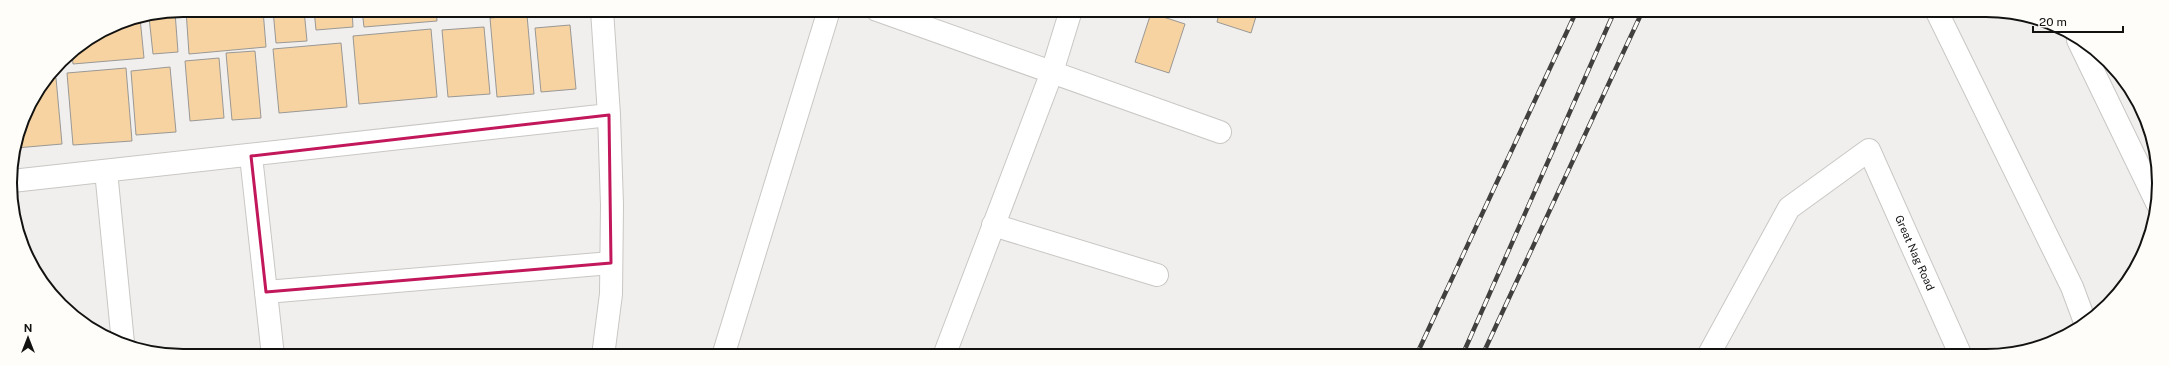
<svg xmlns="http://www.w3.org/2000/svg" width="2169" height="366" viewBox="0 0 2169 366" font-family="'Public Sans',sans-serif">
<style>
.building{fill:#f7d3a1;stroke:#9a9895}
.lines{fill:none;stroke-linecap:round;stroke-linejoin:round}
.street-casing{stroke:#c9c7c4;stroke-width:24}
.street{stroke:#fff;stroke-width:22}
.rail-casing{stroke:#41403f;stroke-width:4.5}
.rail{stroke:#fffdfa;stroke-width:3;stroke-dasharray:9;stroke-linecap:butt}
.marked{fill:none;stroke:#c2185b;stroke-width:3;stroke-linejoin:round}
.labels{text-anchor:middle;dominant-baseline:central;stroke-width:4;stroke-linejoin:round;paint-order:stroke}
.street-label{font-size:11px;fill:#121211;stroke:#fffdfa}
.rim{fill:none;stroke:#121211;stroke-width:2}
</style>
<rect width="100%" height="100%" fill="#f1efed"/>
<g class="building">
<path d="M 186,10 L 263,10 L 266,47 L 189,54 Z"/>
<path d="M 273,10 L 304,10 L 307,41 L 276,43 Z"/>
<path d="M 314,10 L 352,10 L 353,27 L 316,30 Z"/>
<path d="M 362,10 L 436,10 L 437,21 L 364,27 Z"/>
<path d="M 445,10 L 493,10 L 445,14 Z"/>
<path d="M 1220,10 L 1258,10 L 1251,33 L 1217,22 Z"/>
<path d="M 175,12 L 178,52 L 153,54 L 149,17 Z"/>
<path d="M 1151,13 L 1185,24 L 1169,73 L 1135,62 Z"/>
<path d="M 527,15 L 534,94 L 497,97 L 490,18 Z"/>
<path d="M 140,18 L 144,58 L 73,64 L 72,53 L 117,23 Z"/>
<path d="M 570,25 L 576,89 L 541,92 L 535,28 Z"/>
<path d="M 484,27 L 490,94 L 448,97 L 442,30 Z"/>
<path d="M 431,29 L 437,97 L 359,104 L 353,36 Z"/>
<path d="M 341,43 L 347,107 L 279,113 L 273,49 Z"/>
<path d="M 255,51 L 261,118 L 232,120 L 226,53 Z"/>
<path d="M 219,58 L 224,118 L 190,121 L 185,61 Z"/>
<path d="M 170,67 L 176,132 L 136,135 L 131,71 Z"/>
<path d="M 126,68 L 132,141 L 73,145 L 67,73 Z"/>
<path d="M 56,78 L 62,144 L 16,148 L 23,117 L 49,79 Z"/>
</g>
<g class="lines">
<defs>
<g id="street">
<path d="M 877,10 L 1220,132"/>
<path d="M 1936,10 L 2072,287 L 2085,322"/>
<path d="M 2078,40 L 2157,203"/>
<path d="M 251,156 L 273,356"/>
<path d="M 106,171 L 123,343"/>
<path d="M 12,181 L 609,115 L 602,10"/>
<path d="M 993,225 L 1157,275"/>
<path d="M 266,292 L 611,263"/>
<path d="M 603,356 L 611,294 L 612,205 L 609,115"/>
<path d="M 723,356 L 829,10"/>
<path d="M 944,356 L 1052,72 L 1071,10"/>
<path id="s1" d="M 1708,356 L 1789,208 L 1869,150 L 1961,356"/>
</g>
</defs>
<use href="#street" class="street-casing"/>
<use href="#street" class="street"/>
<defs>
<g id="rail">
<path d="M 1416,356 L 1577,10"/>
<path d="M 1462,356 L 1615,10"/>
<path d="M 1482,356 L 1643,10"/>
</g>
</defs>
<use href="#rail" class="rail-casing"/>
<use href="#rail" class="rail"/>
</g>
<path class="marked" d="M 609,115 L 611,263 L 266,292 L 251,156 Z"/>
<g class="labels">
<g class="street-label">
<text stroke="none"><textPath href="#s1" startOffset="380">Great Nag Road</textPath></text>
</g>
</g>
<path d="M0 0H2169V366H0ZM183 17H1986A166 166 0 0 1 2152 183V183A166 166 0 0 1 1986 349H183A166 166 0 0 1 17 183V183A166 166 0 0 1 183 17Z" fill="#fffdfa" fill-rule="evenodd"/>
<path class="rim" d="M183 17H1986A166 166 0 0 1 2152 183V183A166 166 0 0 1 1986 349H183A166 166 0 0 1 17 183V183A166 166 0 0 1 183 17Z"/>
<g transform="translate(28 338)" stroke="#fffdfa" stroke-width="3" paint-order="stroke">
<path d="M0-3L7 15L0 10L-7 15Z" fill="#121211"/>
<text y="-6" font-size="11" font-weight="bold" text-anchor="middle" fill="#121211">N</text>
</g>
<path d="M2033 26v6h90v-6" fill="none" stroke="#121211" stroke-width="2"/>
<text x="2039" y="26" font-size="12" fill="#121211" stroke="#fffdfa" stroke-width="3" paint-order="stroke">20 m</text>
</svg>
